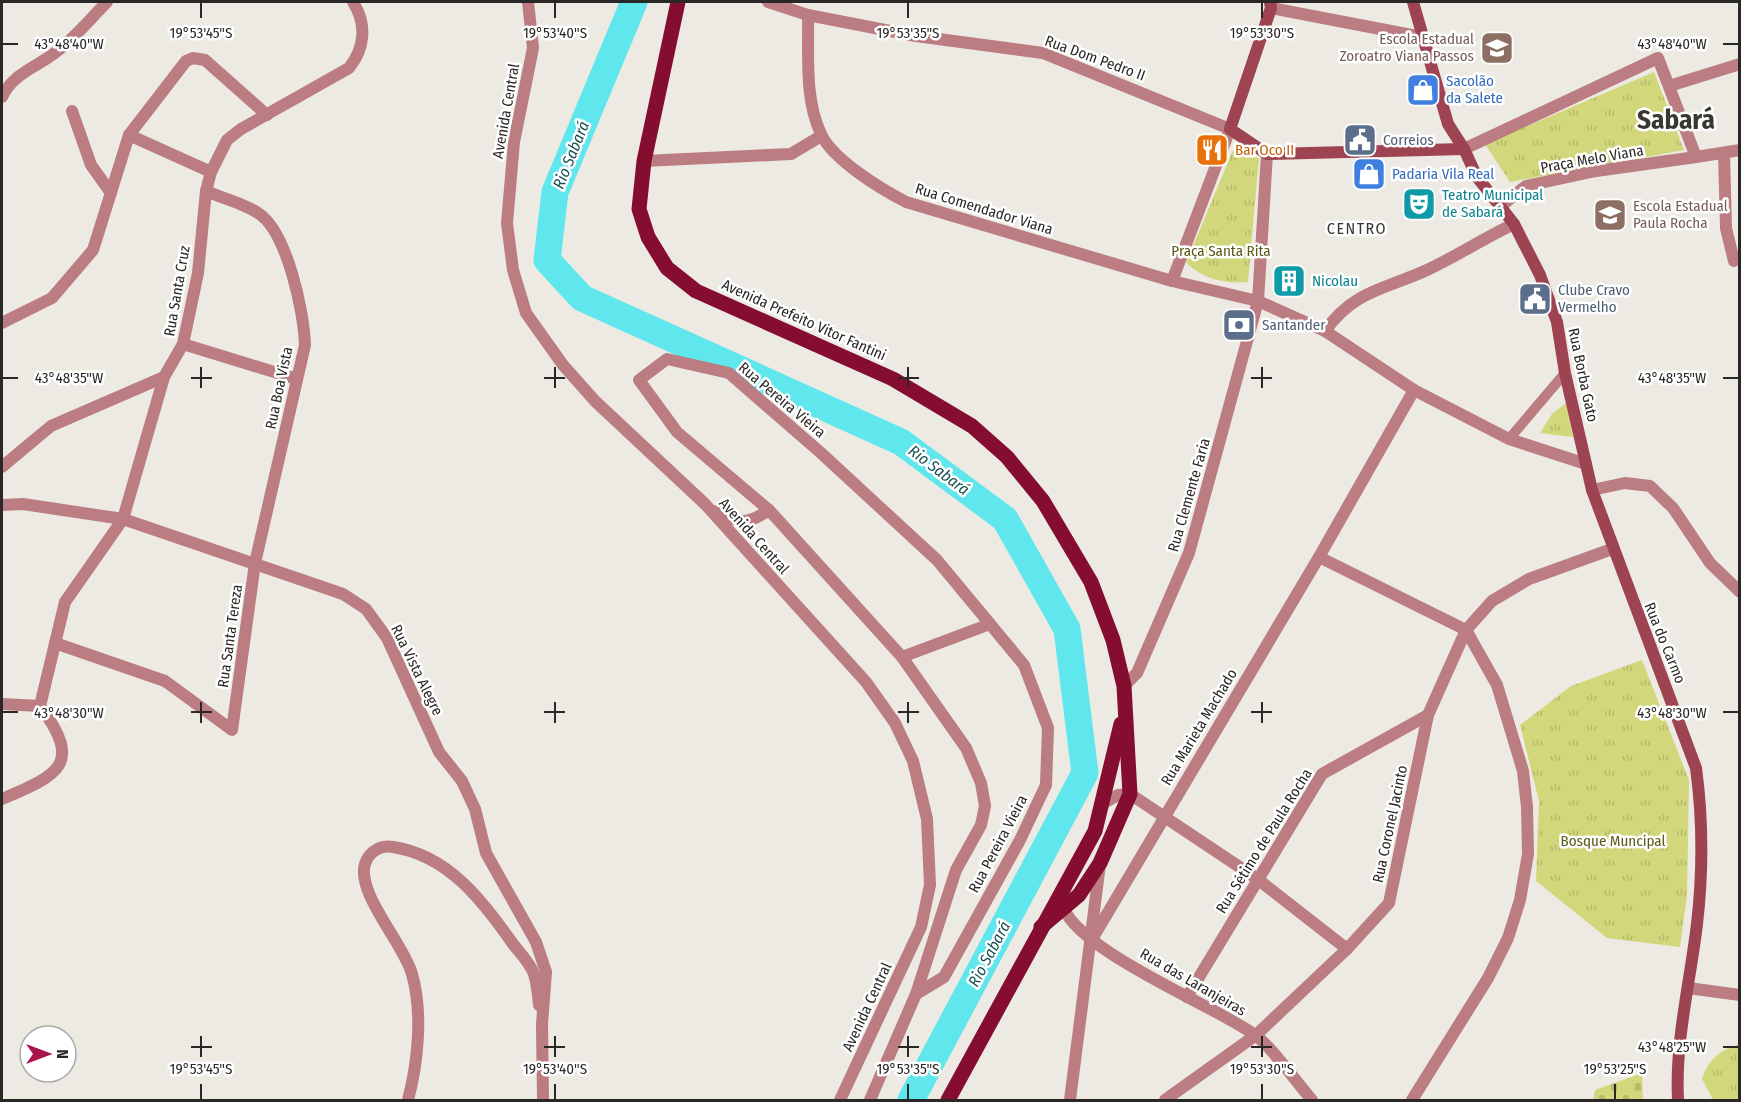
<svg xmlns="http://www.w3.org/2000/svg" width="1741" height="1102" viewBox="0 0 1741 1102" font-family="'Fira Sans Condensed',sans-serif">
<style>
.grass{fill:url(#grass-tufts)}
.cemetery{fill:url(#cemetery-stones)}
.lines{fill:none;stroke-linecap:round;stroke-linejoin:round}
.river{stroke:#60e7ed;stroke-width:27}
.pedestrian{stroke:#bb7c82;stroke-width:10}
.minor{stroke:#bb7c82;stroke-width:12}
.secondary{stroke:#9e4351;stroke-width:12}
.primary{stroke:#850d30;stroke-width:15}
.ticks{fill:none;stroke:#292826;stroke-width:2}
.labels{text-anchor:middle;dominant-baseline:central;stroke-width:5;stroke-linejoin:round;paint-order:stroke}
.education-label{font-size:15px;fill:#785e54;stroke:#fff;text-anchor:end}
.street-label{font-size:15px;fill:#292826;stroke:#fff}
.shop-label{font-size:15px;fill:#366cbe;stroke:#fff;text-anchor:start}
.service-label{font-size:15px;fill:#4e5e75;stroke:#fff;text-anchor:start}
.food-label{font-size:15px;fill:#c56008;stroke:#fff;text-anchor:start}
.culture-label{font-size:15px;fill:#0d838f;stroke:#fff;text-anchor:start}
.park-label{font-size:15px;fill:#5a5b17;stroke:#fff}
.water-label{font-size:16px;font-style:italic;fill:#155052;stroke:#fff}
.neighbourhood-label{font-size:16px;letter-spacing:1.5px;fill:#383731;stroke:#fff}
.town-label{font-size:27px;font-weight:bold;fill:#383731;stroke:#fff}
.ticks-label{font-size:15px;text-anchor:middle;fill:#292826;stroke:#fff;stroke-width:5;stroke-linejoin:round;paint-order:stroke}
</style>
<defs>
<pattern id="grass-tufts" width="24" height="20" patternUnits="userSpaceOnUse" patternTransform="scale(1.5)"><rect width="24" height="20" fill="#d3d77b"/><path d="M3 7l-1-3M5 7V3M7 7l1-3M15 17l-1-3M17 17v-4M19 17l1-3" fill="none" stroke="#b5b96a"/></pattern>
<pattern id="cemetery-stones" width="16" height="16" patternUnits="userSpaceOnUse" patternTransform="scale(1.5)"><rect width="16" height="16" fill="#d3d77b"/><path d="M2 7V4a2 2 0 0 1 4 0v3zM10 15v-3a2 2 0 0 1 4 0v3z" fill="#b5b96a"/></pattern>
</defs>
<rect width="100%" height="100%" fill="#eceae3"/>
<g class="grass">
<path d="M 1654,72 L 1684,150 L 1510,182 L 1485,144 Z"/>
<path d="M 1233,150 L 1259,158 L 1248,282 C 1224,284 1204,279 1186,263 Z"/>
<path d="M 1566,403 L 1573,437 L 1540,433 L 1552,414 Z"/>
<path d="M 1642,660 L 1689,780 L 1687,895 L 1680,947 L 1607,938 L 1536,881 L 1539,801 L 1520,725 L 1571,686 Z"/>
<path d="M 1739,1044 L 1739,1100 L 1713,1100 L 1702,1079 C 1708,1060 1720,1050 1739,1044 Z"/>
</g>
<path class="cemetery" d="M 1642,1073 L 1643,1100 L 1593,1100 L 1595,1090 Z"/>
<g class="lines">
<path class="river" d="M 634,2 L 555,192 L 547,260 L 582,298 L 901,442 L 1005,519 L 1067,629 L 1085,773 L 911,1100"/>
<path class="pedestrian" d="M 1509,439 L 1565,373"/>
<g class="minor">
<path d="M 528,2 L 533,48 L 514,142 L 507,223 L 513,270 L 526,313 L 563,365 L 595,401 L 705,504 L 866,682 L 895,723 L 913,761 L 927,819 L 930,885 L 921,927 L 840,1100"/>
<path d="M 768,2 L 808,15 L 916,36 L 1043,53 L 1230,129 L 1172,281"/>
<path d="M 1271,8 L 1422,37"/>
<path d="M 808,15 C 809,54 804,98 821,134 C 833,160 881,189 906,202 L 1172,281 L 1258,301 L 1325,331 L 1414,390 L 1509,439 L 1586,464"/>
<path d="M 1669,86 L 1740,64"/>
<path d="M 2,97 C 12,74 37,67 56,52 C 75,38 91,18 107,2"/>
<path d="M 72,111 L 91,165 L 111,193"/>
<path d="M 129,135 L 186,61 L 193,58 L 205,60 L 267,115"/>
<path d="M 1464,149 L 1658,58 L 1696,157 L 1596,171 L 1526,186 L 1501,206"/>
<path d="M 1724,154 L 1726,228 L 1734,261"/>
<path d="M 1696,157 L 1740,150"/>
<path d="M 644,161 L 791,154 L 821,136"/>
<path d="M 2,323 L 52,298 L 93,250 L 129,135 L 211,172"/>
<path d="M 1325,331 C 1354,290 1386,289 1427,270 C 1457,256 1484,238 1514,224"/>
<path d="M 183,344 L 297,379"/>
<path d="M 2,467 L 51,426 L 164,377"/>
<path d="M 1592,490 L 1625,483 L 1650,486 L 1673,508 L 1710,563 L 1740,592"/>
<path d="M 2,505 L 23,504 L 123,519 L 343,594 L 366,609 L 387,638 L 439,752 L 462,781 L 475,809 L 486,853 L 536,942 L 546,972 L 542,1024 L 543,1100"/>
<path d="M 717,511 C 740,524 747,525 769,510"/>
<path d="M 1319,557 L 1466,630 L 1497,685 L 1523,771 L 1527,807 L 1528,854 L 1520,900 L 1508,938 L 1488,978 L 1412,1100"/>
<path d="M 55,643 L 165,681 L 232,730 L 255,563 L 305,345 C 304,312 287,231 258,213 C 243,203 222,198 206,191"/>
<path d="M 902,657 L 990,624"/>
<path d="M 1124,686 L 1137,673 L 1189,553 L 1258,301 L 1267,154"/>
<path d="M 2,704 L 40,706"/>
<path d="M 40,706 L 65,602 L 123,519 L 164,377 L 183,344 L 198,273 L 206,191 L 211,172 L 227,140 L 241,129 L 349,68 C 365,48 367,24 353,2"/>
<path d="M 2,799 C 58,775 84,765 40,706"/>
<path d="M 1102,804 L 1118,795 L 1130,794 L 1256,878 L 1347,949"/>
<path d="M 1062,902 C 1069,948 1216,1006 1255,1035 C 1273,1048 1296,1082 1312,1100"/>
<path d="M 1091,941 L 1319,557 L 1414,390"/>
<path d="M 1688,988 L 1740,995"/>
<path d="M 1187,997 L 1322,774 L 1428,715"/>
<path d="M 408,1100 C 418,1062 423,1013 412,974 C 404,944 356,893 365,864 C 369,851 381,845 393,847 C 448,855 483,901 513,944 C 520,953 530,963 534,974 C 537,983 538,995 539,1005"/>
<path d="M 870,1100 L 916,994 L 956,870 L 981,825 L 985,806 L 981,783 L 966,748 L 902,657 L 769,510 L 677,432 L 639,380 L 667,359 L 729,373 L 821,453 L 937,560 L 1024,665 L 1048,728 L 1046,785 L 1020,840 L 944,977 L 916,994"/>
<path d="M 1070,1100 L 1100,864"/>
<path d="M 1165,1100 L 1256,1035 L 1347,949 L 1389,903 L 1428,715 L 1466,630 L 1492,601 L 1529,579 L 1612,549"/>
</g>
<g class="secondary">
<path d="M 1270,2 L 1271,8 L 1230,129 L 1267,154 L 1464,149"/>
<path d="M 1413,2 L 1448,124 L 1464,149 L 1477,177 L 1514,224 L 1540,275 L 1557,322 L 1565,373 L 1592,490 L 1696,768 C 1703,820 1703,872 1697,924 C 1690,983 1675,1041 1678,1100"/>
</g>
<g class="primary">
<path d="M 678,2 L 644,161 L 639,209 L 648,237 L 667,268 L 696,291 L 893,379 L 972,426 L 1007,457 L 1043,501 L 1091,582 L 1113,640 L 1124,686 L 1130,794 L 1100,863 L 1079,895 L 1041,927"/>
<path d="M 948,1100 L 1095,831 L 1121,724"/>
</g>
</g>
<path class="ticks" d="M 201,3 L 201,18M 555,3 L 555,18M 908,3 L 908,18M 1262,3 L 1262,18M 3,44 L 18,44M 1723,44 L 1738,44M 201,367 L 201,388M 555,367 L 555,388M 908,367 L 908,388M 1262,367 L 1262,388M 3,378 L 18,378M 191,378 L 212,378M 544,378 L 565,378M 898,378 L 919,378M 1251,378 L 1272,378M 1723,378 L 1738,378M 201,702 L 201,723M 555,702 L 555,723M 908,702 L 908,723M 1262,702 L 1262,723M 3,712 L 18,712M 191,712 L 212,712M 544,712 L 565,712M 898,712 L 919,712M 1251,712 L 1272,712M 1723,712 L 1738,712M 201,1036 L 201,1057M 555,1036 L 555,1057M 908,1036 L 908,1057M 1262,1036 L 1262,1057M 191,1047 L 212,1047M 544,1047 L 565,1047M 898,1047 L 919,1047M 1251,1047 L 1272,1047M 1723,1047 L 1738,1047M 201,1084 L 201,1099M 555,1084 L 555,1099M 908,1084 L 908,1099M 1262,1084 L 1262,1099M 1615,1084 L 1615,1099"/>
<defs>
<symbol id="school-square" viewBox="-11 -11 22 22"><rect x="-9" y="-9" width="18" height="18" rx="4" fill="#8d6e63" stroke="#fff"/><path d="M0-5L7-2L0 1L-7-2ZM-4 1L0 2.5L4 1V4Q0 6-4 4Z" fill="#fff"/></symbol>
<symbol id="shop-square" viewBox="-11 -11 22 22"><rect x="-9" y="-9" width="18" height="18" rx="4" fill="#3f7fe0" stroke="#fff"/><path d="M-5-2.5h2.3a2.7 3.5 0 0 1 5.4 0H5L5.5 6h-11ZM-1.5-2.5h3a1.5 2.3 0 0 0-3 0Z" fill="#fff"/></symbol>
<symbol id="civic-square" viewBox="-11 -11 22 22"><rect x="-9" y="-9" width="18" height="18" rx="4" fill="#5c6f8a" stroke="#fff"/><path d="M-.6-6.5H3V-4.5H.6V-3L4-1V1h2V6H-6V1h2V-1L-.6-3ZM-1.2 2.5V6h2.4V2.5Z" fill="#fff"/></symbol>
<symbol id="restaurant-square" viewBox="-11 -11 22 22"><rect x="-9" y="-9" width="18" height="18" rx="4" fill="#e8710a" stroke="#fff"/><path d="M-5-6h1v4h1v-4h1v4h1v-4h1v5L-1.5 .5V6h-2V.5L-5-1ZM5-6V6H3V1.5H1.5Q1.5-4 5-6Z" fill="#fff"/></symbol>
<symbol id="theatre-square" viewBox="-11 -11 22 22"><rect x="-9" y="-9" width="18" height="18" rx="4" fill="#0f9aa8" stroke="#fff"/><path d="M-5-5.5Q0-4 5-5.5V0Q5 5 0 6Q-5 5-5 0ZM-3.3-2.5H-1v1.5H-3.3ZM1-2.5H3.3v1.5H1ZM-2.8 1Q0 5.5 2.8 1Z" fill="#fff"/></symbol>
<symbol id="building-square" viewBox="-11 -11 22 22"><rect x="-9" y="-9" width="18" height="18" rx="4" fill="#0f9aa8" stroke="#fff"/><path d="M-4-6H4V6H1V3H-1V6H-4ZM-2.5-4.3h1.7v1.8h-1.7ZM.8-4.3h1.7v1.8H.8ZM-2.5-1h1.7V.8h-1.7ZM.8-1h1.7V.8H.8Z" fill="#fff"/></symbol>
<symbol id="bank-square" viewBox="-11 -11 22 22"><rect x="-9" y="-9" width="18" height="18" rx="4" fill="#5c6f8a" stroke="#fff"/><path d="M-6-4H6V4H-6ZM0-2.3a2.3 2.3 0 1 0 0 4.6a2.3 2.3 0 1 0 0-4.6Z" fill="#fff"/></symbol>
</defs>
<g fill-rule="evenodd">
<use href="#school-square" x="1478" y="29" width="38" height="38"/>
<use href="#shop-square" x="1404" y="71" width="38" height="38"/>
<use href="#civic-square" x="1341" y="121" width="38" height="38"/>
<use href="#restaurant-square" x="1193" y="131" width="38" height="38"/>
<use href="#shop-square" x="1350" y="155" width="38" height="38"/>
<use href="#theatre-square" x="1400" y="185" width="38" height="38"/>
<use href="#school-square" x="1591" y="196" width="38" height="38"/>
<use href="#building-square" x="1270" y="262" width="38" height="38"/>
<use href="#civic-square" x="1516" y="280" width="38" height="38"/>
<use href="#bank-square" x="1220" y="306" width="38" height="38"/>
</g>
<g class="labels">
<g class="education-label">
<text x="1474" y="39">Escola Estadual<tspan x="1474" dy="17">Zoroatro Viana Passos</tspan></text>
<text x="1633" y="206" text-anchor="start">Escola Estadual<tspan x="1633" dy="17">Paula Rocha</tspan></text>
</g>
<g class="street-label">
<text transform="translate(1095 58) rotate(20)">Rua Dom Pedro II</text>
<text transform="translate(506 111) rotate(-80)">Avenida Central</text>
<text transform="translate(1592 159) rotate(-10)">Praça Melo Viana</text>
<text transform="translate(984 209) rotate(17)">Rua Comendador Viana</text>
<text transform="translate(177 291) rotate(-80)">Rua Santa Cruz</text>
<text transform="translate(804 320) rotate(24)">Avenida Prefeito Vitor Fantini</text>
<text transform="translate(1583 375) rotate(78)">Rua Borba Gato</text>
<text transform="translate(279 388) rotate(-78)">Rua Boa Vista</text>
<text transform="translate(782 400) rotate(40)">Rua Pereira Vieira</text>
<text transform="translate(1189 495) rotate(-74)">Rua Clemente Faria</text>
<text transform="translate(754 536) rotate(48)">Avenida Central</text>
<text transform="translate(230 636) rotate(-82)">Rua Santa Tereza</text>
<text transform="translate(1665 643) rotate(68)">Rua do Carmo</text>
<text transform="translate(417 670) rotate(64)">Rua Vista Alegre</text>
<text transform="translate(1199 727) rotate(-59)">Rua Marieta Machado</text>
<text transform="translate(1390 824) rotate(-78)">Rua Coronel Jacinto</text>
<text transform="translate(1264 841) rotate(-58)">Rua Sétimo de Paula Rocha</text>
<text transform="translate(998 844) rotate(-62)">Rua Pereira Vieira</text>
<text transform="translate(1193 982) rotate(30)">Rua das Laranjeiras</text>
<text transform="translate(867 1007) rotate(-65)">Avenida Central</text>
</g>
<g class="shop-label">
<text x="1446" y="81">Sacolão<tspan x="1446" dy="17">da Salete</tspan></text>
<text x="1392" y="174">Padaria Vila Real</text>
</g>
<g class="service-label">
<text x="1383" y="140">Correios</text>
<text x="1558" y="290">Clube Cravo<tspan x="1558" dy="17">Vermelho</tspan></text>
<text x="1262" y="325">Santander</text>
</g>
<g class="food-label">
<text x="1235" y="150">Bar Oco II</text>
</g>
<g class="culture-label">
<text x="1442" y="195">Teatro Municipal<tspan x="1442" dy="17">de Sabará</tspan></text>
<text x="1312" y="281">Nicolau</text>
</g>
<g class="park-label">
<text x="1221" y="251">Praça Santa Rita</text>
<text x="1613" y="841">Bosque Muncipal</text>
</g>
<g class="water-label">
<text transform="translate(571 155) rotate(-68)">Rio Sabará</text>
<text transform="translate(939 470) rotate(37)">Rio Sabará</text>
<text transform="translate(989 954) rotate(-62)">Rio Sabará</text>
</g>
<g class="neighbourhood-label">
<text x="1357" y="228">CENTRO</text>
</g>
<g class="town-label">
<text x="1676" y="120">Sabará</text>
</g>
</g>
<g class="ticks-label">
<text x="201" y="38">19°53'45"S</text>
<text x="555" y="38">19°53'40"S</text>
<text x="908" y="38">19°53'35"S</text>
<text x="1262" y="38">19°53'30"S</text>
<text x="1672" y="49">43°48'40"W</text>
<text x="69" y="49">43°48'40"W</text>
<text x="1672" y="383">43°48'35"W</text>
<text x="69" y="383">43°48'35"W</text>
<text x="1672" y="718">43°48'30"W</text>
<text x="69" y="718">43°48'30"W</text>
<text x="1672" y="1052">43°48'25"W</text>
<text x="201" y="1074">19°53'45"S</text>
<text x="555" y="1074">19°53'40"S</text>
<text x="908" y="1074">19°53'35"S</text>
<text x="1262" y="1074">19°53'30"S</text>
<text x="1615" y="1074">19°53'25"S</text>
</g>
<rect width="1741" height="1102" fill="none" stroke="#292826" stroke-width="6"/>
<g transform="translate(48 1054) rotate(90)"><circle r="28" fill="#ffffff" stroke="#a9a9a8" stroke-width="1.5"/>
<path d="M0-4.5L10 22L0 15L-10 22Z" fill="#a9154a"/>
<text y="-9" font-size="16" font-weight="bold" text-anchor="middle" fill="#292826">N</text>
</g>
</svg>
